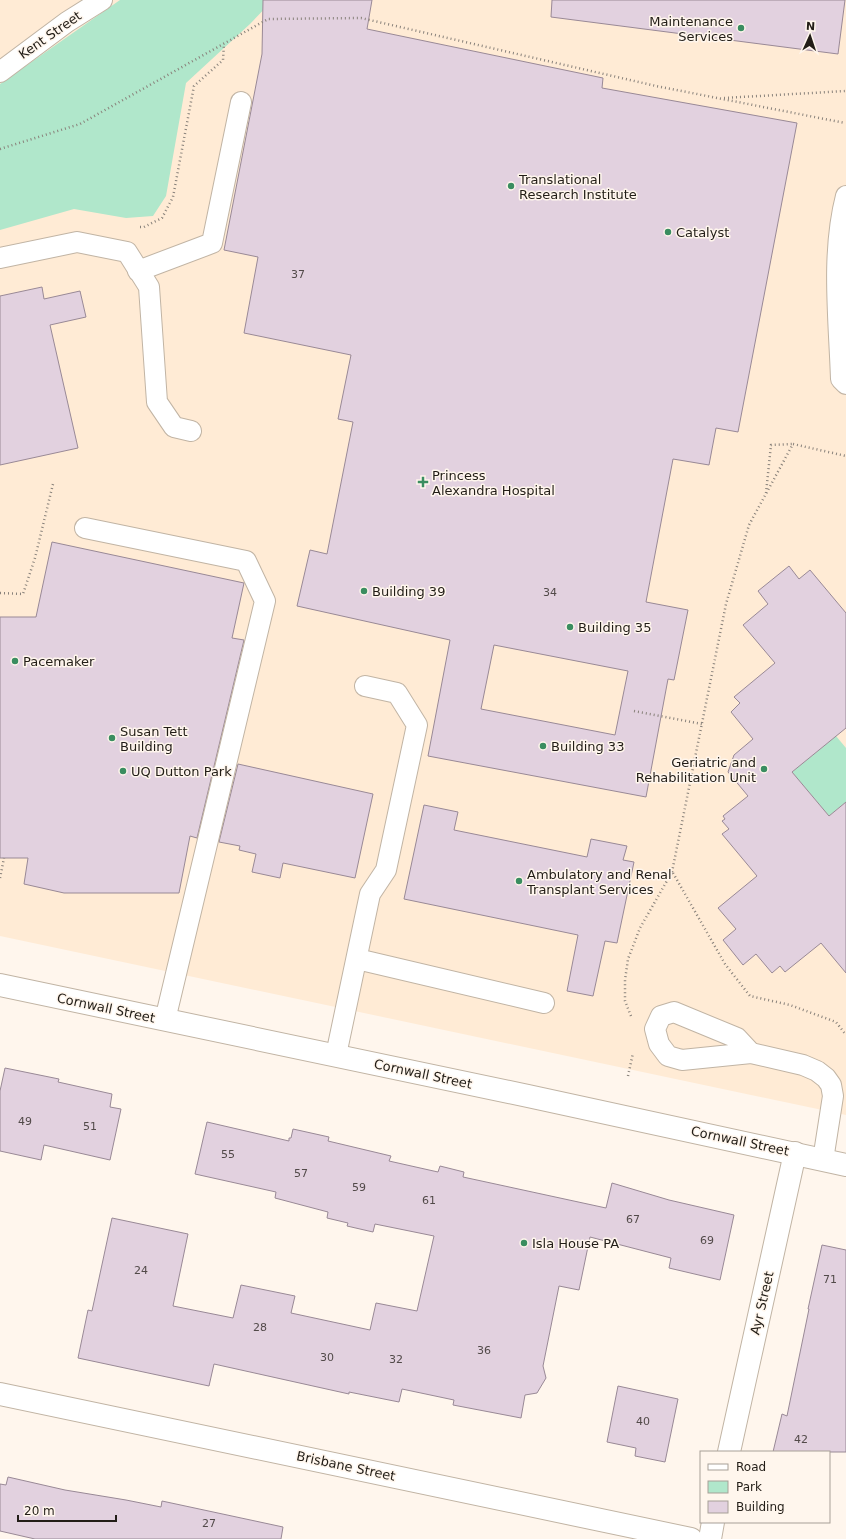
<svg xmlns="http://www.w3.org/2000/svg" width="846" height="1539" viewBox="0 0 846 1539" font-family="'DejaVu Sans',sans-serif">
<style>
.built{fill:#ffebd5}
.green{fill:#b0e7cb}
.building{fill:#e2d1df;stroke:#998996;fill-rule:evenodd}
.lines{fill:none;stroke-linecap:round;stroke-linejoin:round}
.lane-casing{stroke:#c1b4a4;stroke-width:22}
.street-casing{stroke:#c1b4a4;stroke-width:24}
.secondary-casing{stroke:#c1b4a4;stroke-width:24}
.path{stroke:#89827b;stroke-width:2.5;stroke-dasharray:1 3;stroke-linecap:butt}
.lane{stroke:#fff;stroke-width:20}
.street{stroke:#fff;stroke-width:22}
.secondary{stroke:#fff;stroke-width:22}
.poi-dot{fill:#3a8d60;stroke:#fff6ed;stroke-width:1.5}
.labels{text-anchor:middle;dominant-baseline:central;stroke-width:3;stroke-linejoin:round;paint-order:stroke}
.number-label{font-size:11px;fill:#524a49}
.poi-label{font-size:13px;fill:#221d17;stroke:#fff6ed;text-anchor:start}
.street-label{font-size:13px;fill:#221d17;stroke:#fff6ed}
</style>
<rect width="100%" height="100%" fill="#fff6ed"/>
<path class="built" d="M 0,0 L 846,0 L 846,1115 L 0,936 Z"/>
<g class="green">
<path d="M 120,0 L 273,0 L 250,24 L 186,83 L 166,196 L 153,216 L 126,218 L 74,209 L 0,230 L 0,84 Z"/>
<path d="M 836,736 L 846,748 L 846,802 L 829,816 L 792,772 Z"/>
</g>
<g class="building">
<path d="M 263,0 L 372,0 L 367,29 L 603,78 L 602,88 L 797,123 L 738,432 L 716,428 L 709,465 L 673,459 L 646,602 L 688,610 L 674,680 L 668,679 L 646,797 L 428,756 L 450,640 L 297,606 L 310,550 L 327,554 L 353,422 L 338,419 L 351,355 L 244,333 L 258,257 L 224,250 L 262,54 ZM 494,645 L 628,671 L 615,735 L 481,709 Z"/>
<path d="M 552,0 L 845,0 L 838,54 L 551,17 Z"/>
<path d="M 42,287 L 44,299 L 80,291 L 86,317 L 50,325 L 78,448 L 0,465 L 0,296 Z"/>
<path d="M 52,542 L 244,583 L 232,638 L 244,640 L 197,838 L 190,836 L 179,893 L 64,893 L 24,884 L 28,858 L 0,858 L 0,617 L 36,617 Z"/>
<path d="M 789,566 L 799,579 L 810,570 L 846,613 L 846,728 L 792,772 L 829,816 L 846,802 L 846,973 L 821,943 L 785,972 L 780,966 L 772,973 L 756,954 L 743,965 L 723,940 L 736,929 L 718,908 L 757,876 L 722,834 L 729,829 L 722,821 L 725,819 L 723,816 L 748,796 L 728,772 L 734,755 L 753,739 L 731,712 L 740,703 L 734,697 L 775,663 L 743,625 L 768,604 L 758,591 Z"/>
<path d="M 238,764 L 373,794 L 355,878 L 283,863 L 280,878 L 252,872 L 256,854 L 239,850 L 240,846 L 219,842 Z"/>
<path d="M 424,805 L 458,812 L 454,830 L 587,857 L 591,839 L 627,846 L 623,860 L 634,862 L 617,943 L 605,941 L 593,996 L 567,991 L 578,935 L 404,899 Z"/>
<path d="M 5,1068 L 59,1079 L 58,1082 L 112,1094 L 110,1107 L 121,1109 L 110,1160 L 44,1145 L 41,1160 L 0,1151 L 0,1091 Z"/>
<path d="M 207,1122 L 289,1141 L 289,1138 L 291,1138 L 293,1129 L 329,1137 L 328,1141 L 391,1156 L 389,1161 L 438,1172 L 440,1166 L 464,1172 L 463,1177 L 606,1208 L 612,1183 L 669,1200 L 734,1215 L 720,1280 L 669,1268 L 671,1258 L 590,1237 L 579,1290 L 559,1286 L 543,1366 L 546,1378 L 537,1393 L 525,1395 L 521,1418 L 453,1405 L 454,1400 L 402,1389 L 399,1402 L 349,1392 L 349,1394 L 214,1364 L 209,1386 L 78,1358 L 88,1310 L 92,1311 L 112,1218 L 188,1234 L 173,1306 L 233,1318 L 241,1285 L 295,1296 L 291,1313 L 370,1330 L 376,1303 L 417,1311 L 434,1236 L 375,1224 L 373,1232 L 347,1226 L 348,1223 L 327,1218 L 328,1212 L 275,1198 L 276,1192 L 195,1174 Z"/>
<path d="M 822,1245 L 846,1250 L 846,1452 L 773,1452 L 782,1414 L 787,1416 L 809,1309 L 808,1309 Z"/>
<path d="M 618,1386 L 678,1399 L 665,1462 L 635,1456 L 636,1448 L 607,1442 Z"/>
<path d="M 8,1477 L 65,1490 L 126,1500 L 161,1507 L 162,1501 L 283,1527 L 281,1539 L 35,1539 L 0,1531 L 0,1484 L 6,1485 Z"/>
</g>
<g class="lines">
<defs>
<g id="lane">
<path d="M 0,72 L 67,22 L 102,0"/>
<path d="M 846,196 C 831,254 839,319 841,379 L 846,384"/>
<path d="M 0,258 L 77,242 L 127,252 L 149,287 L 157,402 L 174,427 L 191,431"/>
<path d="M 138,271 L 212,243 L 241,102"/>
<path d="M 85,528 L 246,561 L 265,601 L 165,1020"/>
<path d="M 357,959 L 544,1003"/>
<path d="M 751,1053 L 737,1038 L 674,1012 L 661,1016 L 655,1029 L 659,1044 L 668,1056 L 682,1060 L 751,1053 L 803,1065 L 817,1071 L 826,1078 L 831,1085 L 833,1096 L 823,1160"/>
<path d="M 336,1055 L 370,894 L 386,870 L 417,725 L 397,693 L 365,686"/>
</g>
<g id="street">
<path d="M 0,1394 L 691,1539"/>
<path d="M 729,1452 L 795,1153"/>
<path d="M 710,1539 L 713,1522"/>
</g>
<path id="secondary" d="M 0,985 L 528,1096 L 846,1165"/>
</defs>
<use href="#lane" class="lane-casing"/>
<use href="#street" class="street-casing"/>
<use href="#secondary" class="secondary-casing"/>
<g class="path">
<path d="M 724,98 L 846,91"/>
<path d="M 0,149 L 80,124 L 268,19 L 361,18 L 656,86 L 845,123"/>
<path d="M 140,227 L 144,227 L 162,218 L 173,197 L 194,86 L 223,60 L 224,44"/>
<path d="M 766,493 L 771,445 L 792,444"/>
<path d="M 0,593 L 23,594 L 35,558 L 53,484"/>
<path d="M 634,711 L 702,724"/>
<path d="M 673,873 L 725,964 L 750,996 L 790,1005 L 836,1022 L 846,1035"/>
<path d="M 0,878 L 4,858"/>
<path d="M 631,1016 L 625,1001 L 625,980 L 628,959 L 640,928 L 672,872 L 726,604 L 749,525 L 793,444 L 846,456"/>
<path d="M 628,1076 L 633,1053"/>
</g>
<use href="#lane" class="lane"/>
<use href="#street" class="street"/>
<use href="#secondary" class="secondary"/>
</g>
<g class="poi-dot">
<circle cx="741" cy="28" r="4"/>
<circle cx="511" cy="186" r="4"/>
<circle cx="668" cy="232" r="4"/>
<path d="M421 476h4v4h4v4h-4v4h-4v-4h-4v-4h4z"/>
<circle cx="364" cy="591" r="4"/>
<circle cx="570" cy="627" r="4"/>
<circle cx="15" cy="661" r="4"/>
<circle cx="112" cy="738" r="4"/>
<circle cx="543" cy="746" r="4"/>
<circle cx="764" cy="769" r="4"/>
<circle cx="123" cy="771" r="4"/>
<circle cx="519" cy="881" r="4"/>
<circle cx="524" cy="1243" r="4"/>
</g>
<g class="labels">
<g class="number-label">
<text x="298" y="274">37</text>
<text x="550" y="592">34</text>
<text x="25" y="1121">49</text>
<text x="90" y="1126">51</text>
<text x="228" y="1154">55</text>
<text x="301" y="1173">57</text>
<text x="359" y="1187">59</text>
<text x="429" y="1200">61</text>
<text x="633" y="1219">67</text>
<text x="707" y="1240">69</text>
<text x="141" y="1270">24</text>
<text x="830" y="1279">71</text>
<text x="260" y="1327">28</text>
<text x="484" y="1350">36</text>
<text x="327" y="1357">30</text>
<text x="396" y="1359">32</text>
<text x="643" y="1421">40</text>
<text x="801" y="1439">42</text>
<text x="209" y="1523">27</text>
</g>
<g class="poi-label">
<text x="733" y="21" text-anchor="end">Maintenance<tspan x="733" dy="15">Services</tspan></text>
<text x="519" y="179">Translational<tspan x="519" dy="15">Research Institute</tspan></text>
<text x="676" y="232">Catalyst</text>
<text x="432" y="475">Princess<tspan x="432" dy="15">Alexandra Hospital</tspan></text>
<text x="372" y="591">Building 39</text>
<text x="578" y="627">Building 35</text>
<text x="23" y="661">Pacemaker</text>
<text x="120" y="731">Susan Tett<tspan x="120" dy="15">Building</tspan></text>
<text x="551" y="746">Building 33</text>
<text x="756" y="762" text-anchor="end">Geriatric and<tspan x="756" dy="15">Rehabilitation Unit</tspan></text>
<text x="131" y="771">UQ Dutton Park</text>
<text x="527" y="874">Ambulatory and Renal<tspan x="527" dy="15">Transplant Services</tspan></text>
<text x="532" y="1243">Isla House PA</text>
</g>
<g class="street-label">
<text transform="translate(50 35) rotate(-35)">Kent Street</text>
<text transform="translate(106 1008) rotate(12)">Cornwall Street</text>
<text transform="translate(423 1074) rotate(12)">Cornwall Street</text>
<text transform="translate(740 1141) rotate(12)">Cornwall Street</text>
<text transform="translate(762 1303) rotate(-77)">Ayr Street</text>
<text transform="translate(346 1466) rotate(12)">Brisbane Street</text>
</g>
</g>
<rect x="700" y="1451" width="130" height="72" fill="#fff6ed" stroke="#a79f97"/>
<rect x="708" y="1464" width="20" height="6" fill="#ffffff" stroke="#a79f97"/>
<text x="736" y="1471" font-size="12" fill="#221d17">Road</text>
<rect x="708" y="1481" width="20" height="12" fill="#b0e7cb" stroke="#a79f97"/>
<text x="736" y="1491" font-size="12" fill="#221d17">Park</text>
<rect x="708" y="1501" width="20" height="12" fill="#e2d1df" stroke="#a79f97"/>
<text x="736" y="1511" font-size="12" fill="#221d17">Building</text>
<g transform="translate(810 36) rotate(3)" stroke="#fff6ed" stroke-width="3" paint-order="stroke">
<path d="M0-3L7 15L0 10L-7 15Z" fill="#221d17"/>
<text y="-6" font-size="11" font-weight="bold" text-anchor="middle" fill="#221d17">N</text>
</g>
<path d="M18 1515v6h98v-6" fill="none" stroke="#221d17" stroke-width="2"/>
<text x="24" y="1515" font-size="12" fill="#221d17" stroke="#fff6ed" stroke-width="3" paint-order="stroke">20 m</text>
</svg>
